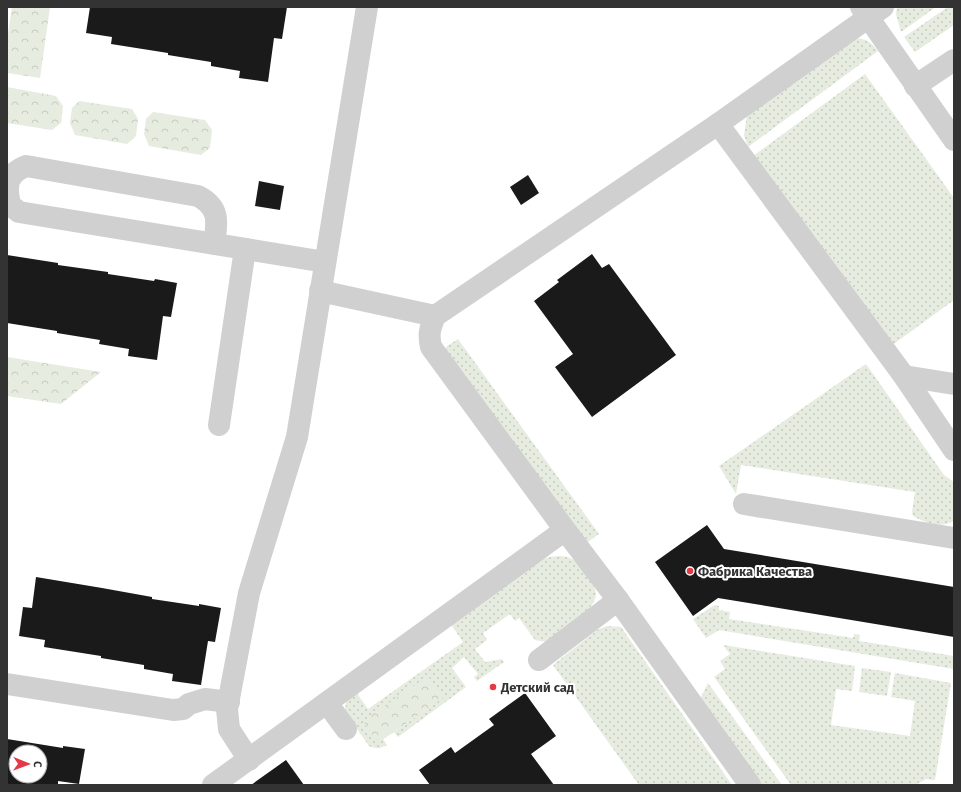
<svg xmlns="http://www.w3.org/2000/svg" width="961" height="792" viewBox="0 0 961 792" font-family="'Fira Sans',sans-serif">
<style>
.grass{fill:url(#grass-dots)}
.park{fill:url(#park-crowns)}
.building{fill:#1a1a1a;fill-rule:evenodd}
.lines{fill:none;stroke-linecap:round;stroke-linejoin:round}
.minor{stroke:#d0d0d0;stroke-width:22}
.poi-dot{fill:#e63946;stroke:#fff;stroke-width:1.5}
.labels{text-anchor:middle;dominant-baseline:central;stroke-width:4;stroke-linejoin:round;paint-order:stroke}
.poi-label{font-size:13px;font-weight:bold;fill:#333;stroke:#fff;text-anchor:start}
</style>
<defs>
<pattern id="grass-dots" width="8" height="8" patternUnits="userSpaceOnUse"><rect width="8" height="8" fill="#e6ecdf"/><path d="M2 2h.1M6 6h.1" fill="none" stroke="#c6cbc0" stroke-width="1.8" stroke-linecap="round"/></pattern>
<pattern id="park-crowns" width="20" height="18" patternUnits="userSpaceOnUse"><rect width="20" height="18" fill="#e6ecdf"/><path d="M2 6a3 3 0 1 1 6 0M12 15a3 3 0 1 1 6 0" fill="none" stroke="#c6cbc0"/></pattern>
</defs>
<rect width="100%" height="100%" fill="#fff"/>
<g class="grass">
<path d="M 897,7 L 936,7 L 901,32 L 896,14 Z"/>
<path d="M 948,7 L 954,7 L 954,25 L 915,52 L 904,37 Z"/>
<path d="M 857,38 C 868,40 871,42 878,51 L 748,147 L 744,135 L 747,116 Z"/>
<path d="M 865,74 L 954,198 L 954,300 L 891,346 L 753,156 Z"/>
<path d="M 458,339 L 599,534 L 585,544 L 445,349 L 447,346 Z"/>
<path d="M 866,364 L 944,475 L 954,482 L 954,521 C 939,529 926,523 913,516 L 912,512 L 915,492 L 741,465 L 736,494 L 719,466 Z"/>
<path d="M 560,556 C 574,557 577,562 584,572 C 588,578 596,586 596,594 C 596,611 559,632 546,642 L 535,640 L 519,618 L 515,621 L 510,614 L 483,633 L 487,640 L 475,649 L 485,662 L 502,659 L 504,662 L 477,681 L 474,677 L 478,674 L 464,657 L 452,668 L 466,687 L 398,737 L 394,732 L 442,698 L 364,721 L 378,742 L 383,739 L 387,745 C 380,749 376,749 369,746 L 345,712 L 346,701 L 356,692 L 368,709 L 463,642 L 450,623 L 538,561 L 549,557 Z"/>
<path d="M 715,605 L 719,606 L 719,610 L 730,612 L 729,619 L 853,638 L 854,634 L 860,635 L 859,641 L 954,656 L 954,669 L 719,630 L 706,638 L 693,619 Z"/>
<path d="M 607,626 L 621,627 L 732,785 L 639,785 L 553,665 L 597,630 Z"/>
<path d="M 723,645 L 855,666 L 852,691 L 836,689 L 831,725 L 910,736 L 915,701 L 891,697 L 895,673 L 951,683 L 935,780 L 926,779 L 916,785 L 791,785 L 714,677 L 725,669 L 720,661 L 730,654 Z"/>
<path d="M 862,668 L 891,672 L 887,696 L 859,692 Z"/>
<path d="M 708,683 L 782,785 L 757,785 L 701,703 L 701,697 Z"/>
</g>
<g class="park">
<path d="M 12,7 L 50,7 L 40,78 L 7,73 L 7,40 Z"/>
<path d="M 7,87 L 56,96 L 63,106 L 61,123 L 52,130 L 7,123 Z"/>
<path d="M 79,101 L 132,109 L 138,119 L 136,136 L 127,144 L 75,135 L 70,123 L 72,108 Z"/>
<path d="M 153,112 L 205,120 L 212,130 L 210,148 L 201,155 L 149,146 L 144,134 L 146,119 Z"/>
<path d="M 7,357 L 101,372 L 61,404 L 7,396 Z"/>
<path d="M 428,676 L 443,698 L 378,743 L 363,721 Z"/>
</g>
<g class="building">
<path d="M 90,7 L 287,7 L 282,39 L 274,38 L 268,82 L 239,78 L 240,71 L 211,66 L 211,62 L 168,55 L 168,53 L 111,44 L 112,37 L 86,33 Z"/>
<path d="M 528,175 L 539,193 L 521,205 L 510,187 Z"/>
<path d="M 259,181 L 284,186 L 280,210 L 255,206 Z"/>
<path d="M 592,254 L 602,268 L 609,264 L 676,355 L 592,417 L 555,367 L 573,354 L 534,301 L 559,282 L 557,280 Z"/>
<path d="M 7,255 L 58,263 L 58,265 L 108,272 L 108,274 L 154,281 L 155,279 L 177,283 L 171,317 L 163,316 L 157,360 L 128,356 L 129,349 L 99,344 L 100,340 L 57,333 L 57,331 L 7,323 Z"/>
<path d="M 707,525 L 724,549 L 954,587 L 954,637 L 718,598 L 693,616 L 655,562 Z"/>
<path d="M 36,577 L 102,588 L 152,597 L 152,599 L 199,606 L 199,604 L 221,608 L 215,642 L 208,641 L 201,685 L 172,681 L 173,674 L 144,669 L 144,665 L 101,658 L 101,656 L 44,647 L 45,640 L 19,636 L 23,607 L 32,608 Z"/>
<path d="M 525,693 L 556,736 L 531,754 L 554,785 L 430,785 L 419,770 L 451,747 L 455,753 L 494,725 L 489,719 Z"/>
<path d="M 7,739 L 63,748 L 63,746 L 85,749 L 79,784 L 58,781 L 58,785 L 7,785 ZM 16,752 L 40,752 L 40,776 L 16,776 Z"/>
<path d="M 286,760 L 304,785 L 251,785 Z"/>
</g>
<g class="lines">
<g class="minor">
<path d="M 861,7 L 954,140"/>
<path d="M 915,86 L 954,60"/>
<path d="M 718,124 L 904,376 L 954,450"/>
<path d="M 214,244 C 217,223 221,208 198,196 L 26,166 C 6,174 6,186 10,205 L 19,212 L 325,262"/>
<path d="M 320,291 L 435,316"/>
<path d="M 904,376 L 954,384"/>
<path d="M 219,425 L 245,249"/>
<path d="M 744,504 L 954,538"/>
<path d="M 539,660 L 618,600"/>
<path d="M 7,684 L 173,710 L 183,709 L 189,704 L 205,699 L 229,702"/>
<path d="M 327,703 L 346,729"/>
<path d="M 249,760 L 229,729 L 227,709 L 249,593 L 297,437 L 367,7"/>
<path d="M 213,785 L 565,530"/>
<path d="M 750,785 L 618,600 L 565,530 L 431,347 C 428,334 430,328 435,316 L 718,124 L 883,7"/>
</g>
</g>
<g class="poi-dot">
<circle cx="690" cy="571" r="4"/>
<circle cx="493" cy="687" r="4"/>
</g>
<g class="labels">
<g class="poi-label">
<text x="698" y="571">Фабрика Качества</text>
<text x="501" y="687">Детский сад</text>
</g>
</g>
<rect width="961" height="792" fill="none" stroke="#333333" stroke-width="16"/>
<g transform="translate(28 764) rotate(91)"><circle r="19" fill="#ffffff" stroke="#adadad"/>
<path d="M0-3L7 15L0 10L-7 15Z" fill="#e63946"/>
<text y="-6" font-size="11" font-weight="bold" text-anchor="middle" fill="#333333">С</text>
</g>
</svg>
